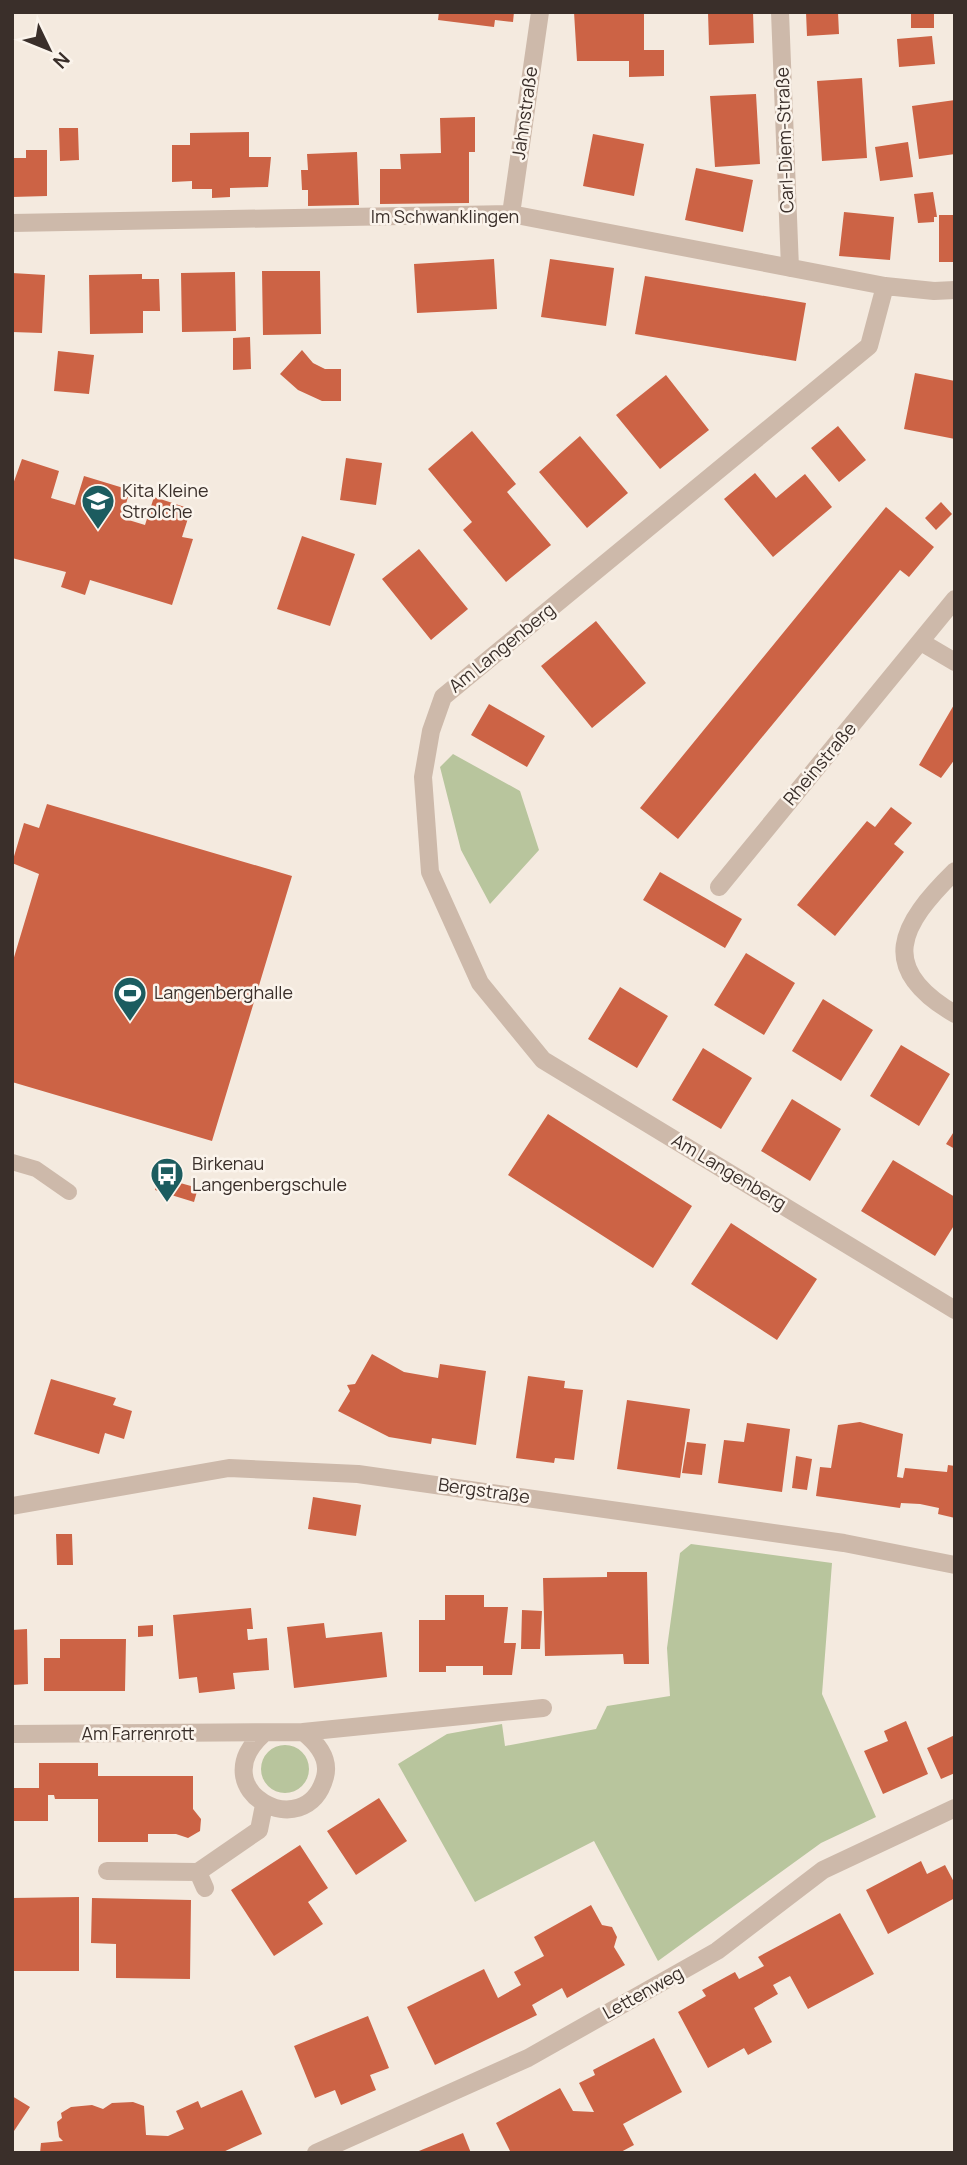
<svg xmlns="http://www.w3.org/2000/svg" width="967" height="2165" font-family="Manrope,sans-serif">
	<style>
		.green { fill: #b8c59d }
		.building { fill: #cc6345 }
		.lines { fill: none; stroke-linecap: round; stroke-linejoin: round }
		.lane { stroke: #cdb9aa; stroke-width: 16 }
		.street { stroke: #cdb9aa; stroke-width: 18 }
		.labels { text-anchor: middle; stroke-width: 5; stroke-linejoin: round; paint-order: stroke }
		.street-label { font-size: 18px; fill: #3a2f2a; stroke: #fbf4ec }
		.poi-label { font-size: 18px; fill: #3a2f2a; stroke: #fbf4ec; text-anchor: start }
	</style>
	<rect width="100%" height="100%" fill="#f4eadf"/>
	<path class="green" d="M 453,754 L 520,791 L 539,850 L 490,904 L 461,850 L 440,767 Z
		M 691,1544 L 832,1563 L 822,1694 L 876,1817 L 821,1843 L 658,1961 L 594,1841 L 475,1902 L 398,1764 L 447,1734 L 502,1724 L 505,1746 L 596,1729 L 607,1706 L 670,1696 L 667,1648 L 680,1553 Z
		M261 1769a24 24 0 1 1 48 0a24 24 0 1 1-48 0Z"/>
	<path class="building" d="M 439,12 L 514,12 L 513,22 L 495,20 L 494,27 L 438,20 Z
		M 574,12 L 644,13 L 644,50 L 664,50 L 664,76 L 629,77 L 629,61 L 577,61 Z
		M 708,12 L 753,12 L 754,43 L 709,45 Z
		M 806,12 L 838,12 L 839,34 L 807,36 Z
		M 911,12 L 934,12 L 934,28 L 911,28 Z
		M 932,36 L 935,64 L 899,67 L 897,39 Z
		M 862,78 L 867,158 L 822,161 L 817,81 Z
		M 756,94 L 760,164 L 715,167 L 710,96 Z
		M 955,100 L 955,154 L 919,159 L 912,106 Z
		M 475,117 L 475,152 L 469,152 L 469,203 L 380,204 L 380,169 L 401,169 L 400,154 L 441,153 L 440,118 Z
		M 59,128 L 78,128 L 79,160 L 60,161 Z
		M 249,132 L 249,157 L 271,157 L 268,187 L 230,188 L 230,197 L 212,198 L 212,189 L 192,189 L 192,181 L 172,182 L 172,145 L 190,145 L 190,133 Z
		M 593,134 L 644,144 L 634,196 L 583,186 Z
		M 908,142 L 913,177 L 880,181 L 875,147 Z
		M 26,150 L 47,150 L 47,196 L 12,197 L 12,158 L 26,158 Z
		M 357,152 L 359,205 L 308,206 L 308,190 L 302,190 L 301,170 L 308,170 L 307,154 Z
		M 696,168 L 753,180 L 743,232 L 685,220 Z
		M 933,192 L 937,217 L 934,217 L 934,222 L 918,223 L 914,194 Z
		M 844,212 L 894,217 L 890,260 L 839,256 Z
		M 939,215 L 955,215 L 955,262 L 939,262 Z
		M 494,259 L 497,309 L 417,313 L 414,264 Z
		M 550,259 L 614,268 L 606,326 L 541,317 Z
		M 262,271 L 320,271 L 321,334 L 263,335 Z
		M 235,272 L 236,331 L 182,332 L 181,273 Z
		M 12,273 L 45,275 L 42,333 L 12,332 Z
		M 142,274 L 142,279 L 159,279 L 160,311 L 143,311 L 143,333 L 90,334 L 89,275 Z
		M 645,276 L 806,303 L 796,361 L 635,334 Z
		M 250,337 L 251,369 L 233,370 L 233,338 Z
		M 302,350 L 313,363 L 325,369 L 341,369 L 341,401 L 322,401 L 298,390 L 280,374 Z
		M 58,351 L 94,355 L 89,394 L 54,391 Z
		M 915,373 L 955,381 L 955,439 L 904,429 Z
		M 666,375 L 709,430 L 660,469 L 616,415 Z
		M 838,426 L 866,460 L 839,482 L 811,448 Z
		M 472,431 L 516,484 L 507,492 L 551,545 L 506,582 L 463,530 L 472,522 L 428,469 Z
		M 580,436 L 628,493 L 587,528 L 539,472 Z
		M 346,458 L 382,463 L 376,505 L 340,500 Z
		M 22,459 L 59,471 L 51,498 L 75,505 L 84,476 L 130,490 L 122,518 L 145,525 L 154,497 L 191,509 L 182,537 L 193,539 L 172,605 L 90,580 L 85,595 L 61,587 L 66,572 L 12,558 L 12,487 Z
		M 755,473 L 776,498 L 805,474 L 832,507 L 773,557 L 724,499 Z
		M 941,502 L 952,514 L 936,530 L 925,518 Z
		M 886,507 L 934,547 L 909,577 L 900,570 L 678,839 L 640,808 Z
		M 302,536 L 355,554 L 330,626 L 277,609 Z
		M 419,549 L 468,609 L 431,640 L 382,579 Z
		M 596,621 L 646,683 L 592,728 L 541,666 Z
		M 955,703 L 955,759 L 941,778 L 919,765 Z
		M 489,704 L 545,736 L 527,767 L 471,735 Z
		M 47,804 L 292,876 L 212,1141 L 12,1082 L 12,964 L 39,874 L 12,863 L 24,823 L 39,828 Z
		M 891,807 L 912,823 L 894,844 L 904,852 L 835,936 L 797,905 L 867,821 L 875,827 Z
		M 660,872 L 742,919 L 725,948 L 643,900 Z
		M 746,953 L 795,983 L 764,1035 L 714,1005 Z
		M 620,987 L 668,1016 L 637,1068 L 588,1039 Z
		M 823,999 L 873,1030 L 841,1081 L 792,1051 Z
		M 901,1045 L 950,1074 L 919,1126 L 870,1096 Z
		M 703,1048 L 752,1078 L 721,1129 L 672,1100 Z
		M 792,1099 L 841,1129 L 810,1181 L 761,1151 Z
		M 548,1114 L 692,1206 L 653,1268 L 508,1175 Z
		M 955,1130 L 955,1149 L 946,1144 Z
		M 893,1160 L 955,1197 L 955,1224 L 935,1256 L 861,1211 Z
		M 159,1177 L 198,1188 L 194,1202 L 155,1190 Z
		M 731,1223 L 817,1279 L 777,1340 L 691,1284 Z
		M 372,1354 L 404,1372 L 438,1378 L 440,1364 L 486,1371 L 476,1445 L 432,1438 L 431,1444 L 389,1437 L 338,1411 L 350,1391 L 347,1385 L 355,1384 Z
		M 528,1376 L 565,1381 L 564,1388 L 583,1390 L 574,1460 L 555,1458 L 554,1463 L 516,1458 Z
		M 51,1379 L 116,1398 L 113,1405 L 132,1411 L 124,1439 L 105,1433 L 99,1454 L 34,1434 Z
		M 627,1400 L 690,1409 L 680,1478 L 617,1469 Z
		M 860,1422 L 903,1434 L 897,1477 L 903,1478 L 905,1468 L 947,1472 L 948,1465 L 955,1466 L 955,1518 L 938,1514 L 939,1508 L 920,1504 L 901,1503 L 900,1508 L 816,1496 L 820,1467 L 831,1468 L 838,1425 Z
		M 747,1423 L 790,1429 L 782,1492 L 718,1483 L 724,1440 L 744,1442 Z
		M 687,1442 L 706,1444 L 702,1475 L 682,1473 Z
		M 796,1456 L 812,1459 L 807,1490 L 792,1488 Z
		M 313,1497 L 361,1505 L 356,1536 L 308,1529 Z
		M 56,1534 L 72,1534 L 73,1565 L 57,1565 Z
		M 607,1572 L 647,1572 L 649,1664 L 624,1664 L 623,1654 L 545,1656 L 543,1578 L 607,1577 Z
		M 445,1595 L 484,1595 L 484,1607 L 508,1607 L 504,1643 L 516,1643 L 512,1675 L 483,1675 L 483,1666 L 446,1666 L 446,1672 L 419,1672 L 419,1620 L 445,1620 Z
		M 251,1608 L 253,1629 L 247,1629 L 248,1640 L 267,1638 L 269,1670 L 233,1673 L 235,1689 L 199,1693 L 197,1677 L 179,1679 L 173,1615 Z
		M 522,1610 L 542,1611 L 540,1649 L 521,1649 Z
		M 324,1623 L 326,1638 L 382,1632 L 387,1677 L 294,1688 L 287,1627 Z
		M 153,1625 L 153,1636 L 138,1637 L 138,1626 Z
		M 27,1629 L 28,1684 L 12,1685 L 12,1630 Z
		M 60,1639 L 126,1639 L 125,1691 L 44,1691 L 44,1658 L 60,1658 Z
		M 906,1721 L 928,1774 L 883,1794 L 864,1751 L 888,1741 L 884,1731 Z
		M 955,1735 L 955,1773 L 941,1779 L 927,1748 Z
		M 39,1763 L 98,1763 L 98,1776 L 193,1776 L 193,1809 L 201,1819 L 200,1831 L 188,1838 L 176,1834 L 148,1834 L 148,1842 L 98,1842 L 98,1799 L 55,1799 L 54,1795 L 48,1795 L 48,1821 L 12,1821 L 12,1788 L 39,1788 Z
		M 379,1798 L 407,1841 L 356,1875 L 327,1831 Z
		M 300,1845 L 328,1888 L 308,1902 L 323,1924 L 274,1956 L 231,1890 Z
		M 921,1861 L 927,1874 L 945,1865 L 955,1884 L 955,1898 L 888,1934 L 866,1890 Z
		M 79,1897 L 79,1971 L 12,1971 L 12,1898 Z
		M 92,1898 L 191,1900 L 190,1979 L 116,1978 L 116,1944 L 91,1943 Z
		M 591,1905 L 602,1925 L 612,1927 L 617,1937 L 614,1947 L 625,1965 L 567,1998 L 562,1988 L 532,2005 L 537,2015 L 435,2065 L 407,2007 L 484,1969 L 498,1998 L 521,1985 L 514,1972 L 544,1956 L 534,1937 Z
		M 840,1913 L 874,1974 L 808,2009 L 790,1976 L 773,1985 L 778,1994 L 754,2008 L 772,2042 L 748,2055 L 744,2048 L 708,2068 L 678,2012 L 706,1996 L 702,1990 L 735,1972 L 739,1979 L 764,1966 L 758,1957 Z
		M 368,2016 L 389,2068 L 370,2075 L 376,2090 L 341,2105 L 335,2090 L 315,2098 L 294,2046 Z
		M 654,2038 L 682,2092 L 623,2124 L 634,2145 L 619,2153 L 511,2153 L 496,2123 L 560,2088 L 573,2111 L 594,2112 L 579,2083 L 595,2075 L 593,2070 Z
		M 242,2090 L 262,2134 L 221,2153 L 40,2153 L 41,2143 L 63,2141 L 59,2137 L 57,2122 L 62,2118 L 61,2113 L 71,2107 L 92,2105 L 103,2109 L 112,2103 L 133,2102 L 144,2106 L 146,2135 L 168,2136 L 184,2129 L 176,2111 L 198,2101 L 201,2108 Z
		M 12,2096 L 30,2107 L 12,2134 Z
		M 463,2133 L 471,2153 L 414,2153 Z"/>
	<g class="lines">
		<path class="lane" d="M 12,1162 L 36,1169 L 69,1192"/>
		<path class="street" d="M 780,12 L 790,268
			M 511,214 L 540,12
			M 12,223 L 511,214 L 885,286 L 934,291 L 955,290
			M 885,286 L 869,346 L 443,697 L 431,731 L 423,777 L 430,872 L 480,983 L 543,1060 L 955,1310
			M 921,642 L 955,662
			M 955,871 C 900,925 876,968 955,1014
			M 719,887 L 955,599
			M 12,1506 L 229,1468 L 358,1474 L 844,1543 L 955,1565
			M 12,1734 L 303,1732 L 543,1708
			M 263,1734 C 201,1790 306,1847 325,1777 C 330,1758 317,1743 303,1732
			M 107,1871 L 198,1872 L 259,1830 L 264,1805
			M 198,1872 L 205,1888
			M 316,2153 L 528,2058 L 717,1951 L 823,1870 L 955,1808"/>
	</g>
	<defs>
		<symbol id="school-pin" viewBox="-11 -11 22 30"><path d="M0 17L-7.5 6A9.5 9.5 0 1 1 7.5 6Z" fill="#1c5c5f" stroke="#fbf4ec"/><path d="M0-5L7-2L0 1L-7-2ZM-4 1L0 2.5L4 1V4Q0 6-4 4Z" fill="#fff"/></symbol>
		<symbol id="stadium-pin" viewBox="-11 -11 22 30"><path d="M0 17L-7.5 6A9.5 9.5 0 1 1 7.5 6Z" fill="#1c5c5f" stroke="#fbf4ec"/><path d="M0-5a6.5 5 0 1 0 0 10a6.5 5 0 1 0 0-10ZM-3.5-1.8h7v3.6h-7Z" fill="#fff"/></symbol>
		<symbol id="bus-pin" viewBox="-11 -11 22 30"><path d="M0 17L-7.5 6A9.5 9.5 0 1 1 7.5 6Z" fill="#1c5c5f" stroke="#fbf4ec"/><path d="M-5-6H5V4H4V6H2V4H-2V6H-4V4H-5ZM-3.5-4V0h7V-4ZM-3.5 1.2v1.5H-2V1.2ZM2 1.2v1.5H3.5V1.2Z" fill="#fff"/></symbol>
	</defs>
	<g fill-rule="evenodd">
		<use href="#school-pin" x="79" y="482" width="38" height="52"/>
		<use href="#stadium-pin" x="111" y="974" width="38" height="52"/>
		<use href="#bus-pin" x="148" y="1155" width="38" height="52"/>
	</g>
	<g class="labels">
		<g class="street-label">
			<text transform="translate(525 113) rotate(-82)" y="6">Jahnstraße</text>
			<text transform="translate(785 140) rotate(-92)" y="6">Carl-Diem-Straße</text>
			<text x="445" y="223">Im Schwanklingen</text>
			<text transform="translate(502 648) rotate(-39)" y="6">Am Langenberg</text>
			<text transform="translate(820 764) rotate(-50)" y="6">Rheinstraße</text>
			<text transform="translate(729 1172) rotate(31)" y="6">Am Langenberg</text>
			<text transform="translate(484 1491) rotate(8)" y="6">Bergstraße</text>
			<text x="138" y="1740">Am Farrenrott</text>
			<text transform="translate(643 1993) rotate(-29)" y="6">Lettenweg</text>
		</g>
		<g class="poi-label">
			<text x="122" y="497">Kita Kleine<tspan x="122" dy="21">Strolche</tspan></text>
			<text x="154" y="999">Langenberghalle</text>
			<text x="192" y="1170">Birkenau<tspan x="192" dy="21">Langenbergschule</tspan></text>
		</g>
	</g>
	<rect width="967" height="2165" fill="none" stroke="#3a2f2a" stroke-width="28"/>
	<g transform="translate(49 49) rotate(133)" stroke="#fbf4ec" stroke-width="5" paint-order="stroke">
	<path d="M0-5L12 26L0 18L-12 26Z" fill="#3a2f2a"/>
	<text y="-10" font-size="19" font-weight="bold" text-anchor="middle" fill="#3a2f2a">N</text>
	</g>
</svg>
